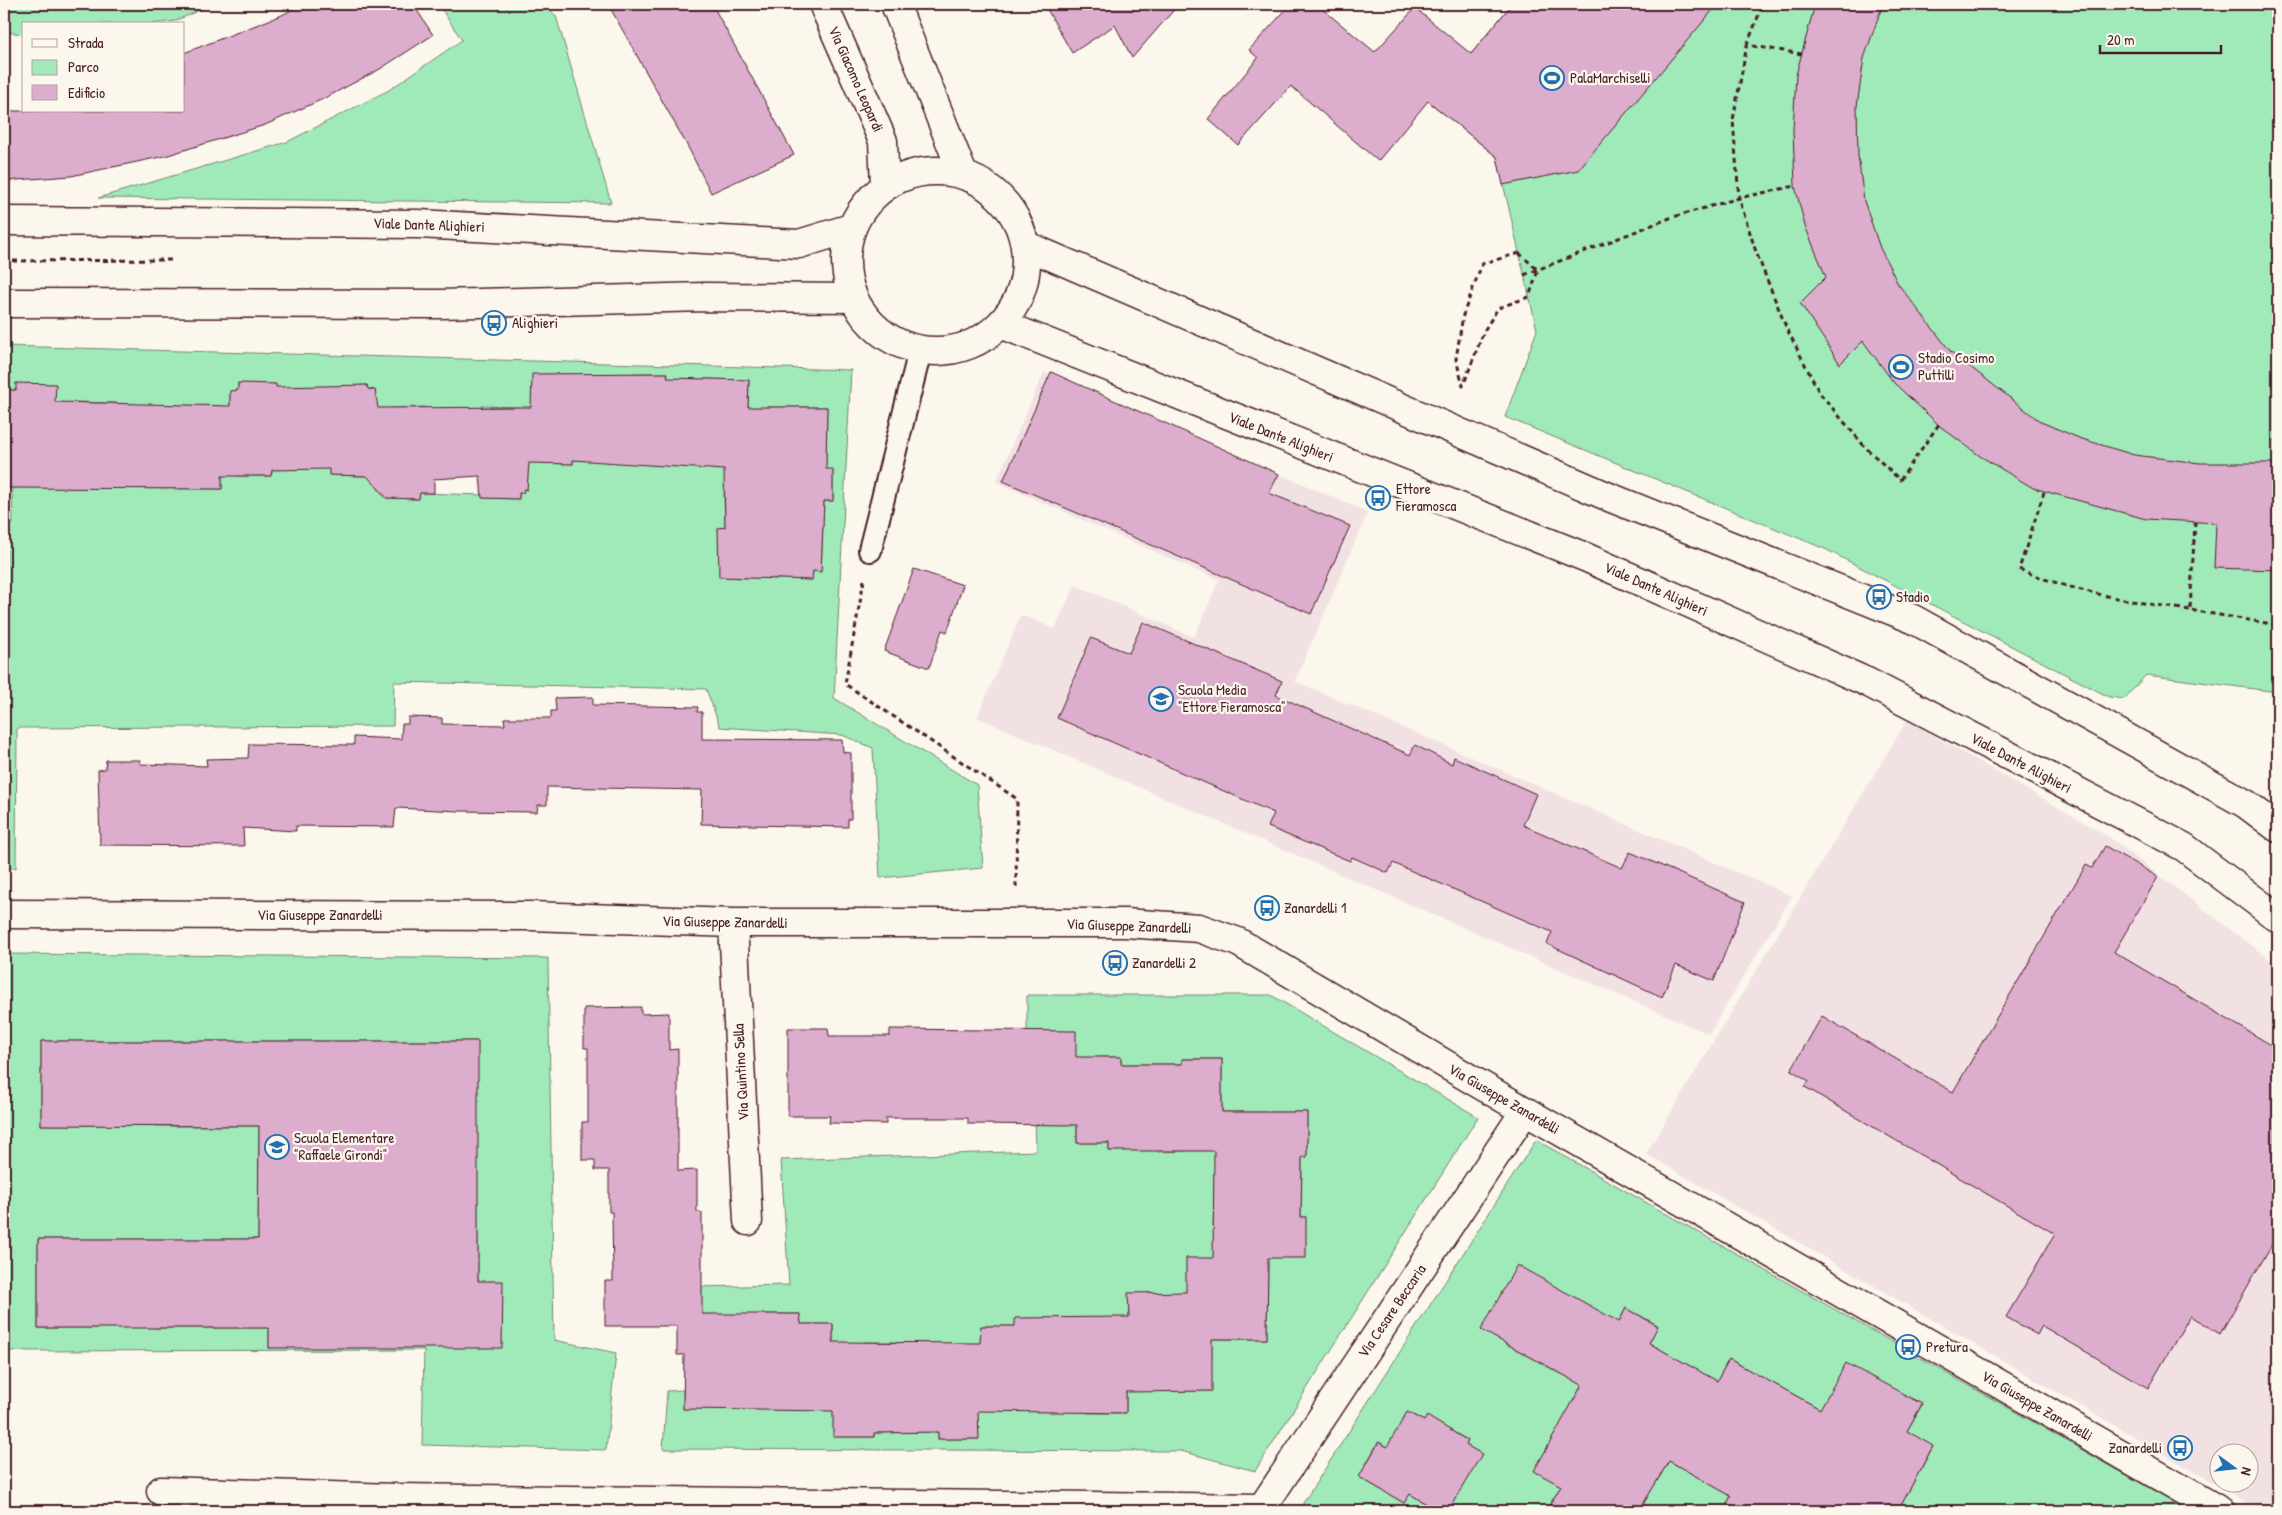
<svg xmlns="http://www.w3.org/2000/svg" width="2282" height="1515" font-family="'Patrick Hand',sans-serif">
	<style>
		.built { fill: #f2e1e3; fill-rule: evenodd }
		.green { fill: #a0eab9; stroke: #758472; fill-rule: evenodd }
		.building { fill: #dcadcd; stroke: #4a1f2b }
		.lines { fill: none; stroke-linecap: round; stroke-linejoin: round }
		.service-casing { stroke: #4a1f2b; stroke-width: 26 }
		.minor-casing { stroke: #4a1f2b; stroke-width: 31 }
		.tertiary-casing { stroke: #4a1f2b; stroke-width: 31 }
		.path { stroke: #4a1f2b; stroke-width: 3; stroke-dasharray: 5 4; stroke-linecap: butt }
		.service { stroke: #fbf7ec; stroke-width: 22 }
		.minor { stroke: #fbf7ec; stroke-width: 28 }
		.tertiary { stroke: #fbf7ec; stroke-width: 28 }
		.labels { text-anchor: middle; stroke-width: 4.5; stroke-linejoin: round; paint-order: stroke }
		.poi-label { font-size: 15px; fill: #4a1f2b; stroke: #fbf7ec; text-anchor: start }
		.street-label { font-size: 15px; fill: #4a1f2b; stroke: #fbf7ec }
	</style>
	<rect width="100%" height="100%" fill="#fbf7ec"/>
	<filter id="ink" filterUnits="userSpaceOnUse"><feTurbulence type="fractalNoise" baseFrequency=".02" numOctaves="2"/><feDisplacementMap in="SourceGraphic" scale="10" xChannelSelector="R" yChannelSelector="G"/><feConvolveMatrix kernelMatrix="1 2 1 2 8 2 1 2 1" color-interpolation-filters="sRGB"/></filter>
	<g filter="url(#ink)">
		<path class="built" d="M 1044,372 L 1368,512 L 1295,681 L 1792,896 L 1709,1034 L 977,717 L 1021,615 L 1055,629 L 1075,585 L 1194,637 L 1219,580 L 996,482 Z
			M 1907,720 L 2109,837 L 2278,966 L 2278,1511 L 2262,1511 L 1646,1154 ZM 2220,1452 L 2250,1452 L 2250,1482 L 2220,1482 Z"/>
		<path class="green" d="M 4,4 L 213,4 L 175,21 L 151,24 L 24,24 L 24,34 L 4,32 Z
			M 438,4 L 545,4 L 556,16 L 611,203 L 98,198 L 287,142 L 389,90 L 462,40 Z
			M 1512,4 L 2278,4 L 2278,692 L 2146,675 L 2124,699 L 2109,697 L 1825,549 L 1505,417 L 1537,330 L 1497,157 L 1428,101 L 1471,54 Z
			M 4,346 L 851,370 L 834,698 L 977,785 L 983,868 L 880,878 L 873,748 L 842,735 L 720,727 L 706,689 L 394,682 L 393,726 L 17,728 L 16,868 L 4,868 L 4,678 L 7,546 L 4,547 L 4,524 L 13,524 L 12,489 L 4,488 L 4,472 L 34,472 L 62,488 L 222,489 L 222,463 L 238,476 L 271,476 L 272,470 L 328,461 L 330,475 L 365,476 L 378,465 L 377,487 L 385,498 L 418,499 L 420,493 L 482,495 L 483,498 L 519,499 L 519,493 L 523,493 L 524,489 L 526,489 L 529,452 L 538,463 L 573,464 L 573,458 L 727,465 L 724,496 L 725,527 L 718,528 L 724,577 L 812,580 L 813,571 L 821,571 L 824,501 L 833,501 L 833,470 L 826,469 L 827,407 L 766,407 L 748,413 L 749,380 L 704,379 L 668,383 L 667,373 L 634,373 L 634,377 L 531,418 L 518,418 L 518,407 L 482,406 L 482,412 L 425,412 L 425,407 L 391,408 L 378,418 L 375,390 L 368,389 L 367,385 L 276,390 L 238,383 L 238,390 L 230,391 L 230,416 L 218,406 L 173,405 L 118,410 L 118,403 L 75,402 L 74,414 L 16,390 L 4,390 Z
			M 4,954 L 548,958 L 554,1340 L 616,1353 L 606,1450 L 422,1445 L 424,1350 L 4,1351 ZM 41,1041 L 477,1041 L 478,1281 L 269,1348 L 269,1328 L 154,1328 L 97,1299 L 98,1328 L 38,1328 L 38,1239 L 258,1239 L 259,1126 L 155,1126 L 154,1097 L 99,1125 L 41,1125 Z
			M 1027,995 L 1271,995 L 1478,1117 L 1255,1471 L 1181,1451 L 663,1449 L 667,1391 L 683,1390 L 683,1409 L 833,1403 L 834,1437 L 874,1437 L 874,1433 L 938,1432 L 938,1439 L 978,1439 L 978,1405 L 1086,1406 L 1087,1413 L 1126,1413 L 1126,1379 L 1178,1391 L 1211,1391 L 1212,1339 L 1267,1339 L 1268,1258 L 1306,1217 L 1301,1217 L 1302,1157 L 1307,1156 L 1307,1112 L 1222,1112 L 1222,1059 L 1182,1059 L 1182,1064 L 1121,1064 L 1121,1057 L 1098,1057 L 1097,1066 L 1027,1037 Z
			M 1077,1115 L 1077,1143 L 1109,1143 L 1109,1151 L 1158,1142 L 1158,1152 L 1186,1151 L 1187,1146 L 1216,1146 L 1213,1226 L 1222,1258 L 1186,1304 L 1129,1293 L 1129,1327 L 981,1326 L 980,1353 L 897,1355 L 897,1342 L 865,1342 L 833,1350 L 833,1324 L 801,1324 L 800,1314 L 763,1314 L 694,1328 L 694,1287 L 789,1285 L 781,1160 L 1036,1151 L 1035,1116 Z
			M 1536,1140 L 2190,1511 L 1898,1511 L 1933,1447 L 1907,1431 L 1922,1405 L 1820,1409 L 1729,1359 L 1717,1381 L 1649,1343 L 1658,1325 L 1626,1308 L 1616,1326 L 1482,1330 L 1557,1372 L 1583,1383 L 1535,1471 L 1561,1486 L 1547,1509 L 1551,1511 L 1448,1511 L 1481,1454 L 1466,1445 L 1468,1440 L 1427,1417 L 1424,1421 L 1408,1412 L 1387,1447 L 1378,1442 L 1359,1477 L 1404,1503 L 1410,1494 L 1438,1511 L 1298,1511 Z
			M 1669,1461 L 1731,1496 L 1723,1511 L 1639,1511 Z"/>
		<path class="building" d="M 303,4 L 413,4 L 433,35 L 380,69 L 323,99 L 265,125 L 165,156 L 71,176 L 4,181 L 4,111 L 184,111 L 184,53 L 282,15 Z
			M 608,4 L 712,4 L 794,155 L 711,193 L 688,147 Z
			M 1044,4 L 1179,4 L 1132,58 L 1115,25 L 1072,53 Z
			M 1291,4 L 1316,4 L 1375,52 L 1415,8 L 1471,54 L 1512,4 L 1718,4 L 1578,170 L 1503,185 L 1497,157 L 1428,101 L 1378,161 L 1291,86 L 1238,145 L 1208,119 L 1258,58 L 1249,50 Z
			M 1815,4 L 1883,4 L 1864,58 L 1857,106 L 1858,155 L 1864,201 L 1880,248 L 1898,284 L 1951,352 L 2041,422 L 2079,438 L 2134,455 L 2200,463 L 2278,463 L 2278,570 L 2214,568 L 2216,523 L 2146,519 L 2033,488 L 1980,456 L 1941,427 L 1894,383 L 1863,341 L 1840,364 L 1800,303 L 1826,277 L 1805,226 L 1795,186 L 1793,130 L 1796,75 Z
			M 1051,372 L 1279,474 L 1269,493 L 1350,526 L 1311,614 L 1003,481 Z
			M 667,373 L 668,378 L 749,380 L 748,407 L 827,407 L 826,469 L 833,469 L 833,501 L 824,501 L 821,572 L 813,571 L 812,580 L 719,577 L 718,528 L 725,527 L 724,470 L 573,460 L 573,464 L 529,463 L 527,490 L 524,489 L 523,493 L 519,493 L 519,499 L 482,498 L 480,476 L 434,479 L 434,493 L 420,493 L 419,499 L 387,498 L 367,476 L 329,475 L 329,469 L 272,470 L 271,476 L 222,476 L 222,489 L 4,488 L 4,390 L 16,390 L 16,383 L 56,384 L 55,402 L 230,406 L 230,391 L 238,390 L 238,383 L 276,384 L 276,387 L 367,385 L 368,389 L 375,390 L 378,408 L 531,407 L 532,374 Z
			M 914,569 L 963,585 L 947,632 L 942,630 L 929,668 L 884,651 Z
			M 1143,622 L 1282,681 L 1276,695 L 1410,755 L 1415,745 L 1452,764 L 1454,757 L 1536,794 L 1523,825 L 1622,868 L 1630,852 L 1745,902 L 1714,981 L 1676,965 L 1662,997 L 1547,944 L 1552,932 L 1393,863 L 1388,873 L 1352,857 L 1350,861 L 1268,827 L 1274,813 L 1057,718 L 1091,638 L 1129,653 Z
			M 593,697 L 593,705 L 698,707 L 697,712 L 702,712 L 702,739 L 842,740 L 843,752 L 851,753 L 851,819 L 848,819 L 848,827 L 701,824 L 702,790 L 547,787 L 547,805 L 538,805 L 537,812 L 459,811 L 396,808 L 394,827 L 296,826 L 296,831 L 243,828 L 244,846 L 100,845 L 98,770 L 105,769 L 106,760 L 140,760 L 140,764 L 207,766 L 206,759 L 248,758 L 249,744 L 354,745 L 354,737 L 401,739 L 402,724 L 408,724 L 408,717 L 442,718 L 442,724 L 505,725 L 504,718 L 551,718 L 551,711 L 556,711 L 555,698 Z
			M 2105,846 L 2158,877 L 2114,952 L 2278,1049 L 2278,1234 L 2220,1334 L 2190,1316 L 2148,1388 L 2042,1326 L 2037,1335 L 2006,1317 L 2055,1234 L 1805,1087 L 1809,1081 L 1791,1070 L 1822,1016 L 1953,1092 L 2086,865 L 2092,868 Z
			M 641,1007 L 641,1014 L 669,1013 L 669,1050 L 678,1049 L 678,1171 L 697,1170 L 697,1212 L 702,1213 L 702,1314 L 800,1314 L 801,1324 L 833,1324 L 833,1342 L 980,1343 L 981,1326 L 1015,1326 L 1015,1318 L 1129,1317 L 1128,1293 L 1186,1292 L 1186,1258 L 1213,1258 L 1214,1151 L 1109,1151 L 1109,1143 L 1077,1143 L 1077,1125 L 968,1124 L 968,1118 L 886,1118 L 886,1124 L 829,1123 L 830,1116 L 788,1116 L 788,1028 L 828,1028 L 829,1036 L 890,1036 L 890,1029 L 1076,1031 L 1076,1057 L 1121,1057 L 1121,1064 L 1182,1064 L 1182,1059 L 1222,1059 L 1222,1112 L 1307,1112 L 1307,1157 L 1302,1157 L 1301,1217 L 1306,1217 L 1306,1258 L 1268,1258 L 1267,1339 L 1212,1339 L 1212,1391 L 1126,1392 L 1126,1413 L 978,1411 L 979,1439 L 938,1439 L 938,1432 L 874,1433 L 874,1437 L 833,1437 L 833,1411 L 683,1409 L 684,1355 L 677,1355 L 677,1326 L 605,1326 L 605,1281 L 613,1281 L 612,1212 L 609,1212 L 609,1170 L 595,1170 L 595,1160 L 582,1160 L 582,1122 L 588,1122 L 588,1048 L 584,1048 L 584,1008 Z
			M 41,1041 L 478,1041 L 478,1281 L 503,1281 L 502,1348 L 269,1348 L 269,1328 L 38,1328 L 38,1239 L 258,1239 L 259,1126 L 41,1125 Z
			M 1517,1265 L 1619,1322 L 1626,1308 L 1658,1326 L 1649,1343 L 1717,1381 L 1729,1359 L 1820,1409 L 1846,1363 L 1922,1404 L 1907,1431 L 1933,1446 L 1898,1511 L 1723,1511 L 1731,1496 L 1669,1461 L 1639,1511 L 1546,1511 L 1561,1486 L 1534,1471 L 1582,1385 L 1481,1330 Z
			M 1407,1412 L 1424,1421 L 1427,1416 L 1468,1441 L 1466,1445 L 1482,1454 L 1448,1511 L 1438,1511 L 1410,1494 L 1404,1503 L 1359,1477 L 1379,1442 L 1387,1447 Z"/>
		<g class="lines">
			<defs>
				<path id="service" d="M 870,550 L 920,351"/>
				<path id="minor" d="M 4,914 L 530,916 L 733,923 L 1125,923 L 1199,928 L 1238,942 L 1525,1111 L 2220,1511
					M 733,923 L 748,1221
					M 161,1491 L 395,1498 L 1262,1508
					M 1260,1511 L 1525,1111"/>
				<path id="tertiary" d="M 823,4 L 883,141 L 885,186
					M 895,4 L 963,174
					M846 261a90 90 0 1 1 180 0a90 90 0 1 1-180 0Z
					M 4,221 L 418,224 L 799,244 L 851,228
					M 1025,245 L 1609,497 L 1913,619 L 2246,804 L 2278,828
					M 4,303 L 441,304 L 705,297 L 853,298
					M 1001,324 L 1585,557 L 1867,682 L 2184,847 L 2278,918"/>
			</defs>
			<use href="#service" class="service-casing"/>
			<use href="#minor" class="minor-casing"/>
			<use href="#tertiary" class="tertiary-casing"/>
			<path class="path" d="M 1747,45 L 1763,4
				M 1802,54 L 1747,45 L 1733,120 L 1739,198 L 1756,252 L 1786,327 L 1819,392 L 1865,447 L 1900,480 L 1939,424
				M 1519,253 L 1538,270 L 1529,297 L 1498,308 L 1484,331 L 1463,386 L 1456,359 L 1463,315 L 1482,264 Z
				M 4,261 L 171,260
				M 1524,275 L 1670,218 L 1739,198 L 1795,186
				M 2044,492 L 2019,569 C 2072,592 2133,602 2190,610
				M 2195,522 L 2190,610 L 2278,625
				M 864,580 L 845,684 L 1017,799 L 1016,887"/>
			<use href="#service" class="service"/>
			<use href="#minor" class="minor"/>
			<use href="#tertiary" class="tertiary"/>
		</g>
	</g>
	<defs>
		<symbol id="stadium-ring" viewBox="-11 -11 22 22"><circle r="9.5" fill="#fbf7ec" stroke="#1f6fb2" stroke-width="1.5"/><path d="M0-5a6.5 5 0 1 0 0 10a6.5 5 0 1 0 0-10ZM-3.5-1.8h7v3.6h-7Z" fill="#1f6fb2"/></symbol>
		<symbol id="bus-ring" viewBox="-11 -11 22 22"><circle r="9.5" fill="#fbf7ec" stroke="#1f6fb2" stroke-width="1.5"/><path d="M-5-6H5V4H4V6H2V4H-2V6H-4V4H-5ZM-3.5-4V0h7V-4ZM-3.5 1.2v1.5H-2V1.2ZM2 1.2v1.5H3.5V1.2Z" fill="#1f6fb2"/></symbol>
		<symbol id="school-ring" viewBox="-11 -11 22 22"><circle r="9.5" fill="#fbf7ec" stroke="#1f6fb2" stroke-width="1.5"/><path d="M0-5L7-2L0 1L-7-2ZM-4 1L0 2.5L4 1V4Q0 6-4 4Z" fill="#1f6fb2"/></symbol>
	</defs>
	<g fill-rule="evenodd">
		<use href="#stadium-ring" x="1538" y="64" width="28" height="28"/>
		<use href="#bus-ring" x="480" y="309" width="28" height="28"/>
		<use href="#stadium-ring" x="1887" y="353" width="28" height="28"/>
		<use href="#bus-ring" x="1364" y="484" width="28" height="28"/>
		<use href="#bus-ring" x="1865" y="583" width="28" height="28"/>
		<use href="#school-ring" x="1147" y="685" width="28" height="28"/>
		<use href="#bus-ring" x="1253" y="894" width="28" height="28"/>
		<use href="#bus-ring" x="1101" y="949" width="28" height="28"/>
		<use href="#school-ring" x="263" y="1133" width="28" height="28"/>
		<use href="#bus-ring" x="1894" y="1333" width="28" height="28"/>
		<use href="#bus-ring" x="2166" y="1434" width="28" height="28"/>
	</g>
	<g class="labels">
		<g class="poi-label">
			<text x="1570" y="83">PalaMarchiselli</text>
			<text x="512" y="328">Alighieri</text>
			<text x="1918" y="363">Stadio Cosimo<tspan x="1918" dy="17">Puttilli</tspan></text>
			<text x="1396" y="494">Ettore<tspan x="1396" dy="17">Fieramosca</tspan></text>
			<text x="1896" y="602">Stadio</text>
			<text x="1178" y="695">Scuola Media<tspan x="1178" dy="17">"Ettore Fieramosca"</tspan></text>
			<text x="1284" y="913">Zanardelli 1</text>
			<text x="1132" y="968">Zanardelli 2</text>
			<text x="294" y="1143">Scuola Elementare<tspan x="294" dy="17">"Raffaele Girondi"</tspan></text>
			<text x="1926" y="1352">Pretura</text>
			<text x="2162" y="1453" text-anchor="end">Zanardelli</text>
		</g>
		<g class="street-label">
			<text transform="translate(856 79) rotate(66)" y="5">Via Giacomo Leopardi</text>
			<text transform="translate(429 225) rotate(2)" y="5">Viale Dante Alighieri</text>
			<text transform="translate(1281 437) rotate(22)" y="5">Viale Dante Alighieri</text>
			<text transform="translate(1656 589) rotate(24)" y="5">Viale Dante Alighieri</text>
			<text transform="translate(2021 763) rotate(28)" y="5">Viale Dante Alighieri</text>
			<text x="320" y="920">Via Giuseppe Zanardelli</text>
			<text transform="translate(725 922) rotate(1)" y="5">Via Giuseppe Zanardelli</text>
			<text transform="translate(1129 926) rotate(2)" y="5">Via Giuseppe Zanardelli</text>
			<text transform="translate(741 1072) rotate(-93)" y="5">Via Quintino Sella</text>
			<text transform="translate(1504 1099) rotate(30)" y="5">Via Giuseppe Zanardelli</text>
			<text transform="translate(1392 1311) rotate(-56)" y="5">Via Cesare Beccaria</text>
			<text transform="translate(2037 1406) rotate(30)" y="5">Via Giuseppe Zanardelli</text>
		</g>
	</g>
	<rect width="2282" height="1515" fill="none" stroke="#fbf7ec" stroke-width="20"/>
	<rect x="10" y="10" width="2262" height="1495" fill="none" stroke="#4a1f2b" stroke-width="2" filter="url(#ink)"/>
	<rect x="22" y="22" width="162" height="90" fill="#fbf7ec" stroke="#b4a19f"/>
	<rect x="32" y="39" width="25" height="8" fill="#fbf7ec" stroke="#b4a19f"/>
	<text x="68" y="48" font-size="15" fill="#4a1f2b">Strada</text>
	<rect x="32" y="60" width="25" height="15" fill="#a0eab9" stroke="#b4a19f"/>
	<text x="68" y="72" font-size="15" fill="#4a1f2b">Parco</text>
	<rect x="32" y="85" width="25" height="15" fill="#dcadcd" stroke="#b4a19f"/>
	<text x="68" y="98" font-size="15" fill="#4a1f2b">Edificio</text>
	<g transform="translate(2234 1468) rotate(105)"><circle r="24" fill="#fbf7ec" stroke="#b4a19f"/>
	<path d="M0-4L9 19L0 12L-9 19Z" fill="#1f6fb2"/>
	<text y="-8" font-size="14" font-weight="bold" text-anchor="middle" fill="#4a1f2b">N</text>
	</g>
	<path d="M2100 45v8h121v-8" fill="none" stroke="#4a1f2b" stroke-width="2.5"/>
	<text x="2107" y="45" font-size="15" fill="#4a1f2b" stroke="#fbf7ec" stroke-width="4" paint-order="stroke">20 m</text>
</svg>
